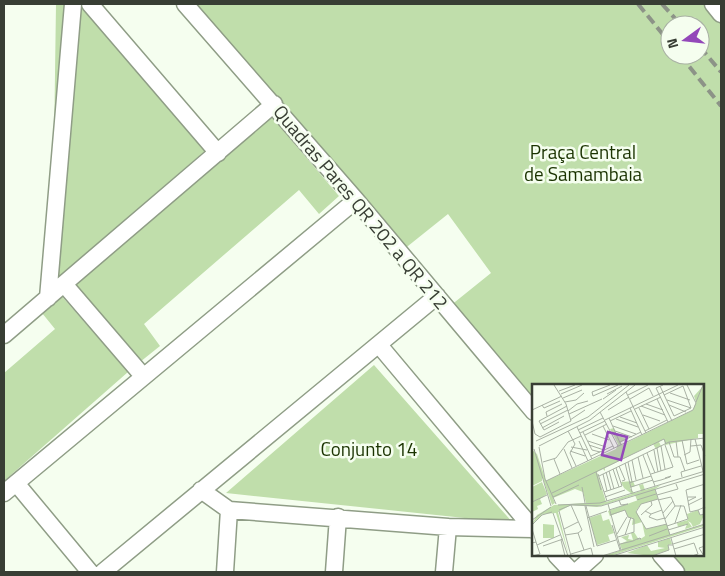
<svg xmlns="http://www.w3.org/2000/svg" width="725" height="576" font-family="'Titillium Web',sans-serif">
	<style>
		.green { fill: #c0deab; fill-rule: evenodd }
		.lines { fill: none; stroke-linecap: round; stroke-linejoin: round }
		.minor-casing { stroke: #8f9d86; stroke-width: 19 }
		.minor { stroke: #fff; stroke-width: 16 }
		.rail { stroke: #8c9387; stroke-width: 4; stroke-dasharray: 10 5; stroke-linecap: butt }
		.labels { text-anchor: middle; stroke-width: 5; stroke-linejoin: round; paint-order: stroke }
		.park-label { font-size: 19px; fill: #1a3300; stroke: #f5feef }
		.street-label { font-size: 19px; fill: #383e34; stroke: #f5feef }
		.inset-road { fill: none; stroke: #a9b1a4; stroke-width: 1 }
		.view { fill: #9348b9; fill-opacity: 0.15; stroke: #9348b9; stroke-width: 2.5 }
		.inset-edge { fill: none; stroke: #383e34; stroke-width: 2.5 }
	</style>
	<rect width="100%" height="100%" fill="#f5feef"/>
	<path class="green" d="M 56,4 L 79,4 L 205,151 L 52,283 Z
		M 194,4 L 718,4 L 721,7 L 721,572 L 686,572 L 670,555 L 704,555 L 704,385 L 534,385 L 534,401 L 450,306 L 491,273 L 448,214 L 403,250 ZM 670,25 L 700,25 L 700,55 L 670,55 Z
		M 264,108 L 339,196 L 319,214 L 299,190 L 144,324 L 160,346 L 130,370 L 54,283 Z
		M 52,285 L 128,372 L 4,481 L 4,373 L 55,329 L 33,302 Z
		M 374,365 L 513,523 L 226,493 Z"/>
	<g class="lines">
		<defs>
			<path id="minor" d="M 90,4 L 218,153
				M 185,4 L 356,200 L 534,412
				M 713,4 L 721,14
				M 64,284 L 143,376
				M 48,298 L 73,4
				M 4,335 L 274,104
				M 379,345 L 534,530
				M 16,483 L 90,572
				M 201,490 L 229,510 L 448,527 L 533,529
				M 4,493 L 356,200
				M 556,555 L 572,572
				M 661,555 L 676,572
				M 103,572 L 437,296
				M 225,572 L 229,510
				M 334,572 L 338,517
				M 444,572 L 448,527
				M 576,572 L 595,555"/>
		</defs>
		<use href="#minor" class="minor-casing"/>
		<use href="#minor" class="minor"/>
		<path class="rail" d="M 638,4 L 670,43
			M 662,4 L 681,25
			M 700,47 L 721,72
			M 680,55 L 721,106"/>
	</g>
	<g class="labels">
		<g class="park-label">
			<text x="583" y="159">Praça Central<tspan x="583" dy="22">de Samambaia</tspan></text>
			<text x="369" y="456">Conjunto 14</text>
		</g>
		<g class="street-label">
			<text transform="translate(361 207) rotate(50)" y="7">Quadras Pares QR 202 a QR 212</text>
		</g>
	</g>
	<g transform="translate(532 384)">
		<rect width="172" height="172" fill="#f5feef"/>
		<path d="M 172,1 L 172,53 L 172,50 L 166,50 L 166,54 L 133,61 L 132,55 L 127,58 L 129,62 L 124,65 L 121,60 L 73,84 L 73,87 L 71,85 L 65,88 L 74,118 L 100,110 L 92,104 L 89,98 L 101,97 L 103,102 L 98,104 L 102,109 L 109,107 L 107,101 L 111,100 L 113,106 L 129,101 L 123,105 L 126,115 L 109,120 L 104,127 L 114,145 L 135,140 L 138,151 L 172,140 L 172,142 L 78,172 L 71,172 L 90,166 L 76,127 L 109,115 L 105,116 L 103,111 L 65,123 L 39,121 L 26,128 L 37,172 L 24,129 L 11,130 L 0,140 L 5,131 L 22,121 L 54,119 L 51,108 L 43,105 L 21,114 L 23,119 L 20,121 L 10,92 L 10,97 L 0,102 L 0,66 L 5,70 L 14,97 L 84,65 L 86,60 L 78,45 L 82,44 L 84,51 L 95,55 L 89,58 L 90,61 L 161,26 L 164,18 L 162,12 ZM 93,126 L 96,133 L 101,134 L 100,141 L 110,138 L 113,152 L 107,156 L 102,148 L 99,149 L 101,156 L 96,155 L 97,151 L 89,153 L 95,157 L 88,160 L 78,132 ZM 10,98 L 15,110 L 8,115 L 10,120 L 5,122 L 6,125 L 0,128 L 0,103 ZM 166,126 L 168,131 L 172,131 L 168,140 L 161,143 L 159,139 L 156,137 L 160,143 L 153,145 L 155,140 L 146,143 L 145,139 L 156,136 L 155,130 ZM 69,130 L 71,137 L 77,135 L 82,149 L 76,151 L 78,157 L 65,161 L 57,134 ZM 11,140 L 22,141 L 22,154 L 11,154 ZM 138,154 L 140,160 L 136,161 L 137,166 L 119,172 L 95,169 L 115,161 L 119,167 L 133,164 L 126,163 L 126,158 Z" fill="#c0deab" fill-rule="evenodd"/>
		<path class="inset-road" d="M 22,1 L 34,20 L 39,37M 78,1 L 60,8 L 61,12 L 86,1M 131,1 L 124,4 L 140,37M 128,2 L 142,32M 27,7 L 43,1M 94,8 L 114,49M 138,9 L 158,16M 29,10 L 50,1M 75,10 L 90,2M 96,11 L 116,1M 132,11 L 151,2M 31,14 L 50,6M 71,15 L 84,6M 98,15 L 117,4 L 121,12M 125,15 L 136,38M 135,16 L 159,24M 33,18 L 44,16 L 52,9M 164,18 L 171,1M 114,20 L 131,26M 10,21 L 12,24 L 28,17M 137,21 L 154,28M 109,22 L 133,31M 98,24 L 110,51M 107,24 L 117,45M 103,25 L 129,13M 0,26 L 30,12M 76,26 L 97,13M 36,27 L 45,20 L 56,17M 68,28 L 86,62M 37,30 L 70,15M 111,31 L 128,37M 15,32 L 14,28 L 30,20M 142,32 L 159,24 L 151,2M 88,33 L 105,39M 77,34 L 89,61M 84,35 L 106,43M 38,36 L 53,26M 73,36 L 146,1M 0,37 L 3,50 L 8,53 L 39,37M 78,37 L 99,27M 27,38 L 12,46 L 7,37 L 35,22M 8,40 L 36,26M 71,42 L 82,64M 81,42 L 104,50M 45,43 L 60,75M 10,44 L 32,32M 46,46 L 71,34M 36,47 L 43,60 L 38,69 L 44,82M 83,47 L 100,53M 113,47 L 135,36M 51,48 L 60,66 L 68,68M 48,49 L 73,37M 60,50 L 77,56M 53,51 L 75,40M 163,55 L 171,87M 150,56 L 155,80 L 167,76M 4,57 L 56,33 L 97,1M 47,57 L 56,77M 56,57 L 74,63M 144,57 L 146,73M 88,58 L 109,48M 137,58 L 142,73 L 148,73 L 153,87M 57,61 L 72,66M 7,62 L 58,36 L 103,1M 129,62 L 133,85M 159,62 L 169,61 L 173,72M 7,63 L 13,95 L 24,120M 39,63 L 55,66M 125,64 L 129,87M 2,65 L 19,122M 32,65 L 40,84M 122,66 L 126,88M 38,67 L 53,72M 115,69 L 123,89M 111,71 L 123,102M 152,71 L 158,68 L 159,55M 59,72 L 81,62M 106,73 L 111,94M 22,75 L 28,90M 100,76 L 104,96M 11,78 L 24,74 L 36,58 L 49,52M 96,78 L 100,98M 93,79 L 100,108M 87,82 L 93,96 L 90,97M 81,85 L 87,103M 77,87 L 82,105M 64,88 L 69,106M 74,88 L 79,106M 66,90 L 75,117M 71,90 L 75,107M 119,90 L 141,83 L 133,61M 67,92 L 137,58 L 173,54M 150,93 L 149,88 L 169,82M 14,97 L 161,26 L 164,19 L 155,1M 121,98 L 129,96 L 138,93 L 139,92 L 133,94M 97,99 L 119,92M 173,100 L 154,106 L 158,128 L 166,126 L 168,131 L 173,130M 50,103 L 53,119M 99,103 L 121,96M 123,105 L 138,151M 72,108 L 90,102 L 84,84M 20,109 L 132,55 L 134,60M 125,111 L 146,105 L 144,100M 21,113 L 47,101M 73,113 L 93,106M 126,115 L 109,120 L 104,128 L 114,145 L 135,140M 105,116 L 124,110M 126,116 L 139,113 L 143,122 L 152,122 L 156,135 L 135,142M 156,117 L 164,113 L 156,113M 0,118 L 15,111M 76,120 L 89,166M 26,121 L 68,119 L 173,87M 39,121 L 50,146 L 46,149M 156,121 L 170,114M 53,122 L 62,163M 54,122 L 65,162M 27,126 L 39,121 L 69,122 L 173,90M 77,126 L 96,120 L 89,121 L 87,116M 166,126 L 173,123 L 171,131M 27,127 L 39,172M 113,127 L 119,130 L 130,126M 21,129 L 36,172M 131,129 L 141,117M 119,130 L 117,133 L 125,136 L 133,134M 78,131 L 93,126 L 96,133 L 102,135 L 102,148 L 86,153M 109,131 L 120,121 L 119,117M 55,134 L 75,127M 133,135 L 143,122M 0,136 L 19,123M 143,139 L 149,121M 0,141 L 10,131 L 20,128M 80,141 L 88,166M 0,145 L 4,158 L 0,159M 32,145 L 46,138M 136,146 L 156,140M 85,150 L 95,133M 33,151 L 46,149 L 52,166M 93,151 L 99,133M 117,152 L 135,145M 139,154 L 144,172M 29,156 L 33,172M 88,160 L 101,157 L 105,155 L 108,154 L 109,155 L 105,155M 141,160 L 173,150M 5,161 L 28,151M 11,162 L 31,155M 65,162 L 84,156M 142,165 L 162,159 L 166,170 L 160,172M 39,170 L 59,164 L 61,172M 1,172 L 8,170 L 4,158M 70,172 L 173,140M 80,172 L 173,143M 120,172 L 137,166 L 136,161 L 141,161M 172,172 L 167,164 L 173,162"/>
		<path class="view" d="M 76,48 L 95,53 L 89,76 L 70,71 Z"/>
		<rect width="172" height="172" class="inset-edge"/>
	</g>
	<rect width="725" height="576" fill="none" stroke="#383e34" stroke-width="10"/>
	<g transform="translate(685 40) rotate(255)"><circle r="24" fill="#f5feef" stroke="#a9b1a4"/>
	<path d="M0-4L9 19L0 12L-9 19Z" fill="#9348b9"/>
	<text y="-8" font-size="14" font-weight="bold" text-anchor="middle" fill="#383e34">N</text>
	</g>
</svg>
